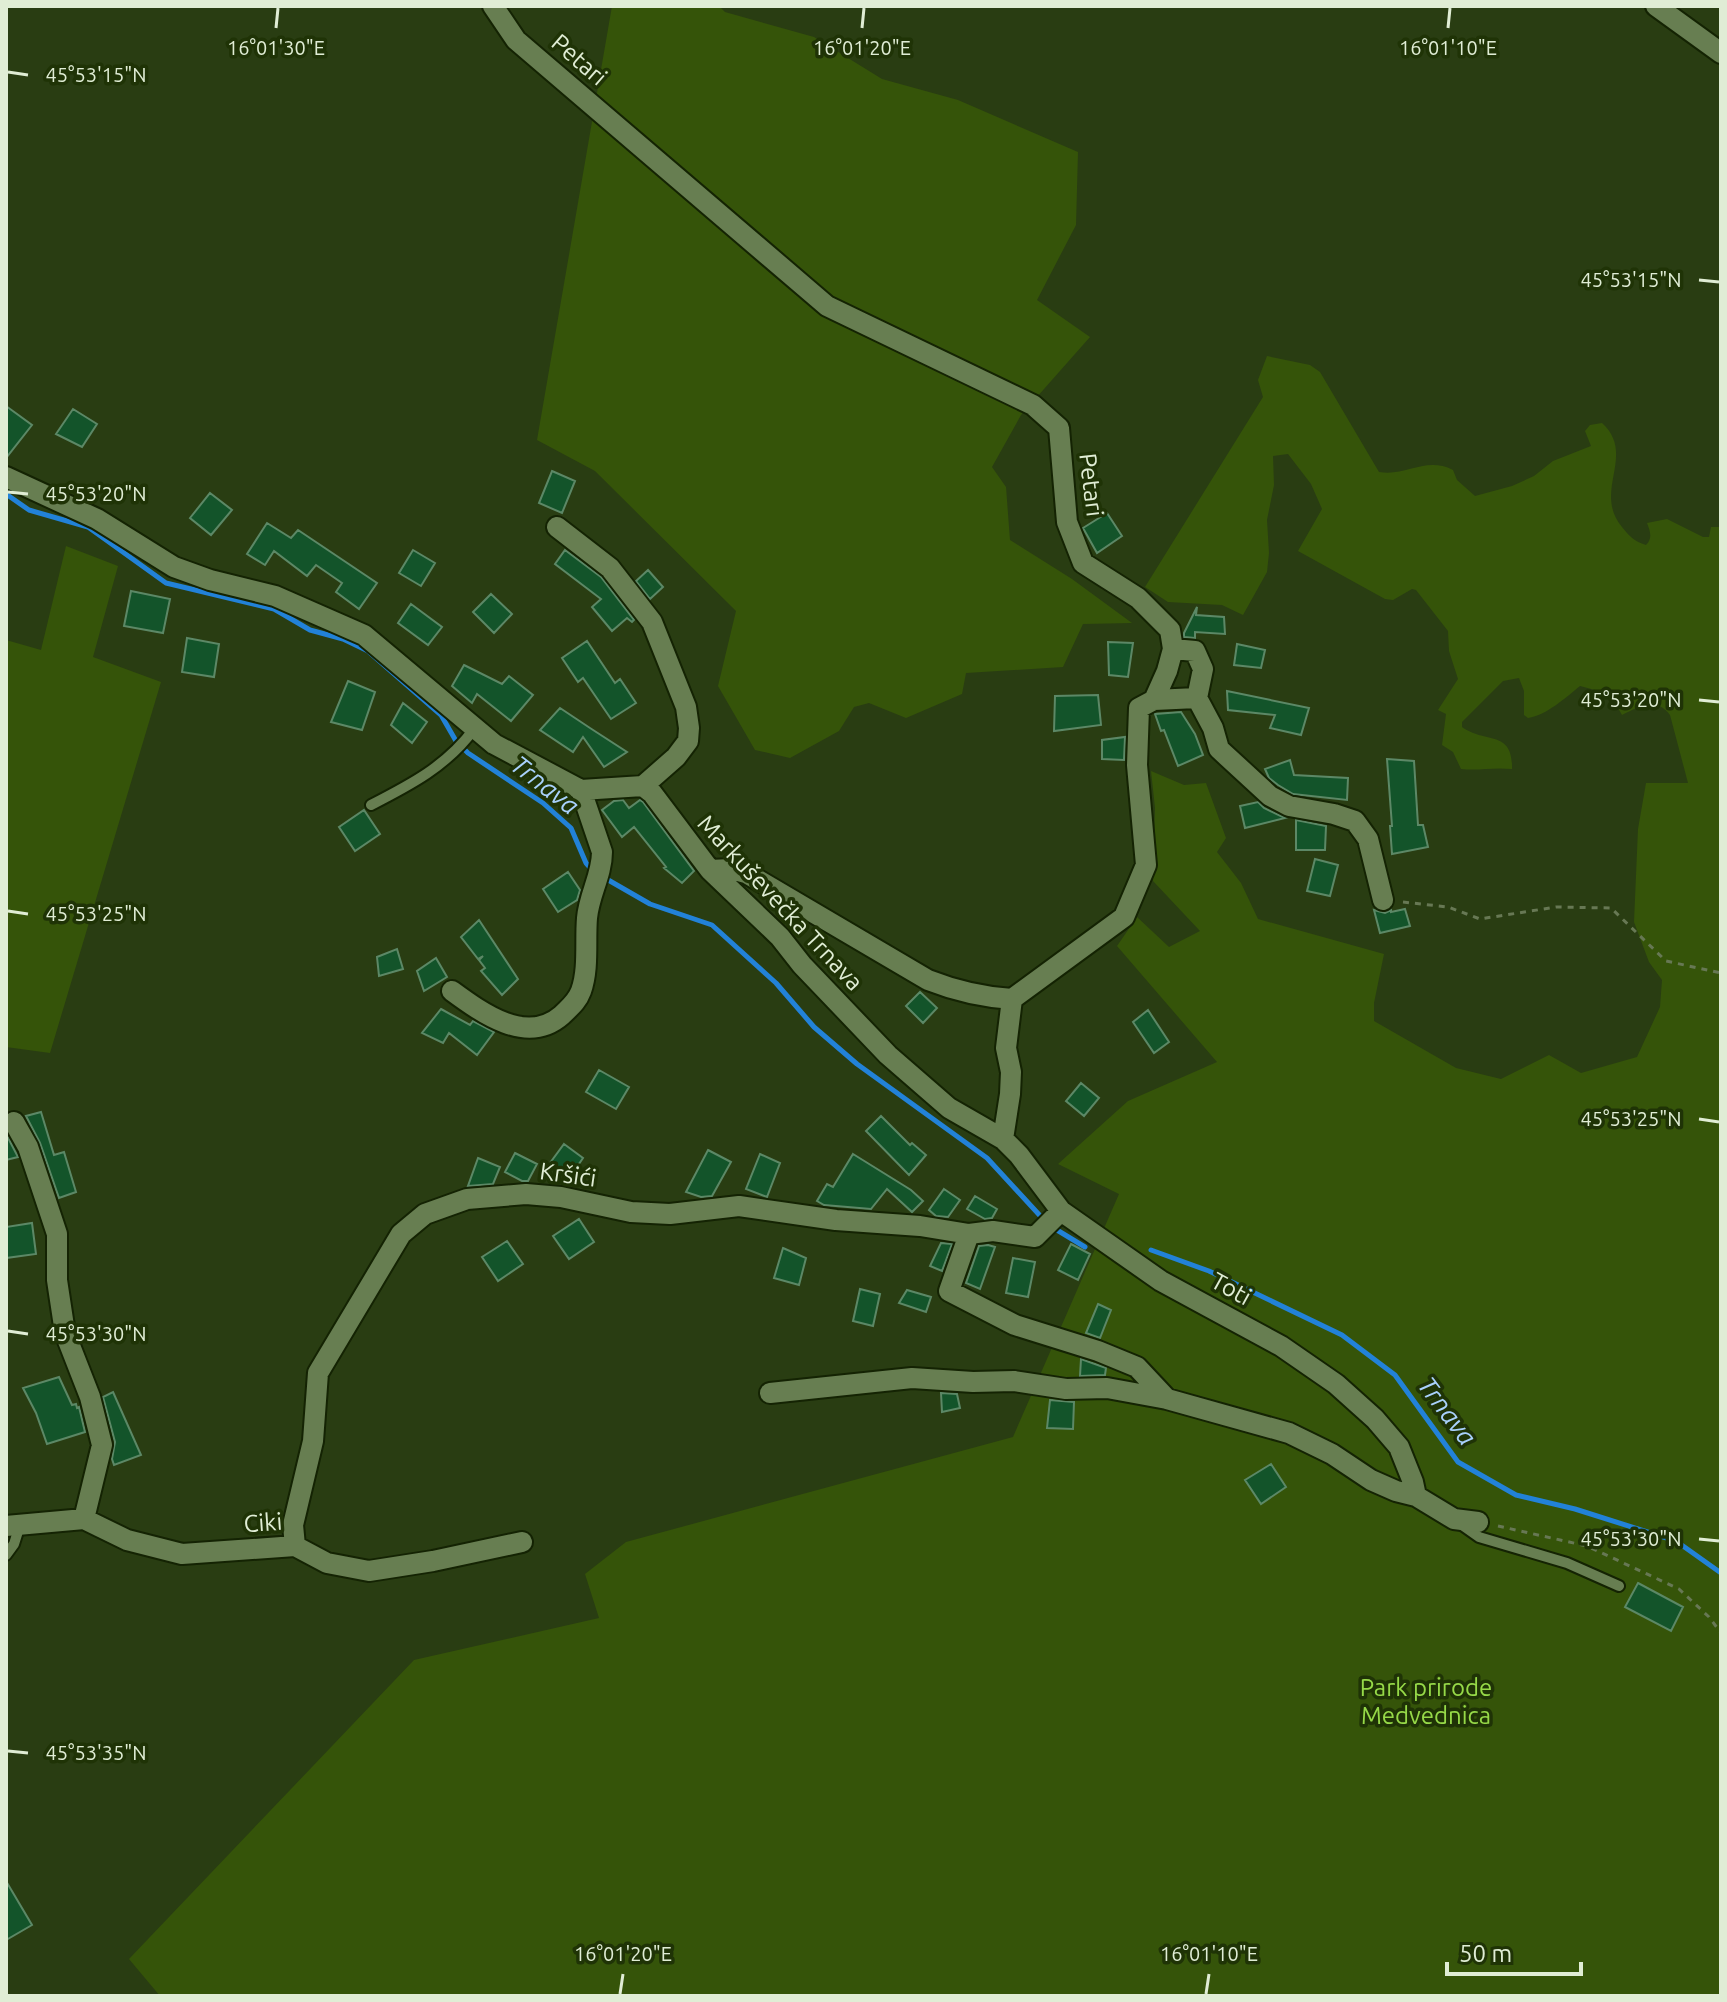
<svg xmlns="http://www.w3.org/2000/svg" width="1727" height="2002" font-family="Ubuntu,sans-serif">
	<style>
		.green { fill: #355409 }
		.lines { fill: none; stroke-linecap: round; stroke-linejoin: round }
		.stream { stroke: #2282d8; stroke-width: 5 }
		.building { fill: #13542a; stroke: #5c8866; stroke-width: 2 }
		.service-casing { stroke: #142303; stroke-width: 14 }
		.minor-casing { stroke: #142303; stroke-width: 24 }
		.path { stroke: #677854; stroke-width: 3; stroke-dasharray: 6 6; stroke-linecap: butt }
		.service { stroke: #677e51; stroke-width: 10 }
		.minor { stroke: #677e51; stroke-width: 20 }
		.ticks { fill: none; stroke: #e0edd5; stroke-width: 3 }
		.labels { text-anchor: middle; stroke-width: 7; stroke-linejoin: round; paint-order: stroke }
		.street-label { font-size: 24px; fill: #e0edd5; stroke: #1f3306 }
		.park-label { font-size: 24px; fill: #96d948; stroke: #1f3306 }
		.water-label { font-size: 26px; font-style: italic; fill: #a9d1fc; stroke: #1f3306 }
		.ticks-label { font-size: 20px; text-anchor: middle; fill: #e0edd5; stroke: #1f3306; stroke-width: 7; stroke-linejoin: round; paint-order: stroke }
	</style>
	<rect width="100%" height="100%" fill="#293d12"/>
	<path class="green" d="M 612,6 L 719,6 L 725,12 L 814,37 L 882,79 L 958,100 L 1078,152 L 1076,225 L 1037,300 L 1090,337 L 1021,415 L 992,467 L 1006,487 L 1010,540 L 1072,579 L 1132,623 L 1083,624 L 1063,667 L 966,673 L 962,694 L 906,718 L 869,703 L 854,707 L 839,731 L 790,758 L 755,750 L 718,686 L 736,611 L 595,471 L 537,440 Z
		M 1267,356 L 1310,365 L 1320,372 L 1379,472 C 1406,477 1425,456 1453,470 L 1457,480 L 1475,496 L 1512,486 L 1534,476 L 1553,461 L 1591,446 L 1585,431 L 1590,425 L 1602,423 C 1637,455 1592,491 1622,527 C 1630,537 1634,541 1646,545 C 1653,538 1650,531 1647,523 L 1667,519 L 1703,537 L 1709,537 L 1711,527 L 1721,527 L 1721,1996 L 160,1996 L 129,1959 L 414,1660 L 599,1618 L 585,1574 L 626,1542 L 1013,1437 L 1119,1194 L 1058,1164 L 1128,1101 L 1217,1062 L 1117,946 L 1137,917 L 1169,947 L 1200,931 L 1153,881 L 1155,808 L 1151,771 L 1184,785 L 1206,783 L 1226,838 L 1217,852 L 1241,883 L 1258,919 L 1384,954 L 1374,1003 L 1374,1021 L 1456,1068 L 1501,1079 L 1549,1055 L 1581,1073 L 1637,1057 L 1660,1007 L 1662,980 L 1649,962 L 1634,922 L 1638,829 L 1646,783 L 1688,783 L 1670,715 C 1656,696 1640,706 1622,715 L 1610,694 L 1580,686 C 1565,698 1547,715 1528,718 L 1524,715 L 1524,691 L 1519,678 L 1503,681 L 1462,722 L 1462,727 C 1485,744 1513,729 1512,769 C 1492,767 1479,771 1461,769 L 1453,752 L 1442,745 L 1446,714 L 1438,710 L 1458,679 L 1449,651 L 1448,631 L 1416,590 L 1412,589 L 1393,600 L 1385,599 L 1298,551 L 1322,509 L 1311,484 L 1288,454 L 1273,456 L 1274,485 L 1267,520 L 1269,553 L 1267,572 L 1243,615 L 1222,605 L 1168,602 L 1145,587 L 1263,397 L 1258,380 Z
		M 66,546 L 118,566 L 93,657 L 161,682 L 50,1053 L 6,1047 L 6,640 L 41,650 Z"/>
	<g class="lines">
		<path class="stream" d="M 6,494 L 29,510 L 88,527 L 166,583 L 274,609 L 310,630 L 343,639 L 368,651 L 441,715 L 456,741 L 468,753 L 543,803 L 571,828 L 586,863 L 594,872
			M 603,877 L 650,904 L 712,925 L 776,983 L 814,1027 L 857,1064 L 987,1158 L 1044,1220
			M 1052,1227 L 1085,1247
			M 1151,1250 L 1209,1271 L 1342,1335 L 1395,1375 L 1458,1462 L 1516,1495 L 1575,1509 L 1676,1541 L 1721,1573"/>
	</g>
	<path class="building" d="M 6,406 L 32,425 L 6,458 Z
		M 73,409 L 97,424 L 82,447 L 56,434 Z
		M 552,471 L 575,481 L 562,513 L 539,503 Z
		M 210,493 L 232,510 L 211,535 L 190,518 Z
		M 1107,513 L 1122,536 L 1097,553 L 1083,528 Z
		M 267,523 L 291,538 L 298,530 L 377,583 L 359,609 L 336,592 L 342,583 L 316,565 L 307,576 L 274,551 L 265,565 L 247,554 Z
		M 413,550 L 435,563 L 421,586 L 399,573 Z
		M 565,550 L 601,577 L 634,620 L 632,622 L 627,618 L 612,631 L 592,607 L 601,599 L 555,564 Z
		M 648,570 L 663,587 L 650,599 L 636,581 Z
		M 131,591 L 170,599 L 163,633 L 124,626 Z
		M 491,594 L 512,614 L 494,633 L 473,612 Z
		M 411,604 L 442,627 L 428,645 L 398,623 Z
		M 1197,607 L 1196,615 L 1224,617 L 1225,634 L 1195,632 L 1195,638 L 1184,637 L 1184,633 Z
		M 187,638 L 219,644 L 214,677 L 182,672 Z
		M 587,641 L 615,683 L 620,679 L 636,703 L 611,719 L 583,678 L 578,682 L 562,658 Z
		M 1108,642 L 1133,643 L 1128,677 L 1109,675 Z
		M 1237,644 L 1265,650 L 1261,668 L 1234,665 Z
		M 464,665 L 502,684 L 509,676 L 533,695 L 511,721 L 477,694 L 472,703 L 452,686 Z
		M 348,681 L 375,692 L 362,730 L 331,722 Z
		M 1227,691 L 1309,708 L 1301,735 L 1270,728 L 1275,715 L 1228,710 Z
		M 1098,695 L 1101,725 L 1054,731 L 1055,696 Z
		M 403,703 L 427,722 L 412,743 L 391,725 Z
		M 560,708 L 590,728 L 627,752 L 604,767 L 583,737 L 573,752 L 540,730 Z
		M 1181,712 L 1195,734 L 1203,755 L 1178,766 L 1164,730 L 1161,731 L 1155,714 Z
		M 1125,737 L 1124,760 L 1102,759 L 1102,740 Z
		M 1387,759 L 1414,761 L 1418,825 L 1423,825 L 1428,847 L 1392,854 L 1390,826 L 1392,826 Z
		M 1290,760 L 1294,775 L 1348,778 L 1347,800 L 1293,794 L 1278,785 L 1269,778 L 1265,769 Z
		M 623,800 L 629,808 L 640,800 L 643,802 L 694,871 L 682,883 L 664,868 L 666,867 L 634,827 L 622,837 L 602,810 L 614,801 Z
		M 1258,802 L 1264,808 L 1285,818 L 1245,828 L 1240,806 Z
		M 364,810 L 380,834 L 355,851 L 339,827 Z
		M 1296,820 L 1326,826 L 1325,850 L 1296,850 Z
		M 1315,859 L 1338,865 L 1330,896 L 1307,891 Z
		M 568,872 L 580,890 L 577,900 L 558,912 L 543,889 Z
		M 1405,909 L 1410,926 L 1380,933 L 1374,910 L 1385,913 L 1391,910 L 1391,912 Z
		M 479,920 L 518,979 L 502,995 L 481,971 L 485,968 L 479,960 L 483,956 L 478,959 L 461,937 Z
		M 397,949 L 403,969 L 379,976 L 377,957 Z
		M 436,958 L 447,977 L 424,991 L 417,971 Z
		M 920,992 L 937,1008 L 923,1023 L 906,1006 Z
		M 441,1009 L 470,1025 L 473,1021 L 494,1032 L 477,1055 L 449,1033 L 443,1043 L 422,1033 Z
		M 1148,1010 L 1169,1042 L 1154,1053 L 1133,1022 Z
		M 599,1070 L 629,1087 L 616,1109 L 586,1092 Z
		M 1081,1083 L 1099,1098 L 1084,1116 L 1066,1101 Z
		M 41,1112 L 54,1155 L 64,1152 L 76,1192 L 59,1198 L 40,1143 L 26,1116 Z
		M 881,1116 L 910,1145 L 912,1143 L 926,1155 L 909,1175 L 866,1131 Z
		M 6,1134 L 18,1157 L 6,1160 Z
		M 564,1144 L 583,1158 L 570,1177 L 550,1163 Z
		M 708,1150 L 731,1162 L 712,1196 L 701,1197 L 686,1192 Z
		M 515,1153 L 537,1164 L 528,1181 L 522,1181 L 505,1172 Z
		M 760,1154 L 780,1163 L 767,1197 L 746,1189 Z
		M 853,1154 L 911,1190 L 923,1201 L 912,1212 L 887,1189 L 871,1209 L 824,1205 L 817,1201 L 827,1184 L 833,1187 Z
		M 478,1158 L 500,1167 L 493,1184 L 468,1186 Z
		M 944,1189 L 960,1200 L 948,1217 L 936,1216 L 929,1210 Z
		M 975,1196 L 997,1209 L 992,1218 L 985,1219 L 967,1209 Z
		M 579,1219 L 594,1242 L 569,1259 L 553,1236 Z
		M 32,1223 L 36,1254 L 6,1258 L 6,1227 Z
		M 507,1241 L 523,1264 L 498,1281 L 482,1257 Z
		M 941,1243 L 952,1244 L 942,1271 L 930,1266 Z
		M 1071,1244 L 1090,1254 L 1078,1280 L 1058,1270 Z
		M 988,1245 L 995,1247 L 980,1289 L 966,1283 L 979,1246 Z
		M 783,1248 L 806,1258 L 799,1285 L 774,1278 Z
		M 1013,1258 L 1035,1262 L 1028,1297 L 1006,1293 Z
		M 860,1289 L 880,1294 L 873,1326 L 853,1321 Z
		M 907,1290 L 931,1297 L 926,1312 L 899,1303 Z
		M 1098,1304 L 1111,1310 L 1100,1338 L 1086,1333 Z
		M 1081,1359 L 1106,1368 L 1105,1375 L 1080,1376 Z
		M 59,1377 L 72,1405 L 76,1404 L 77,1408 L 79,1407 L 85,1432 L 47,1444 L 36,1413 L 23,1388 Z
		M 113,1392 L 141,1455 L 114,1465 L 112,1459 L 115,1442 L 103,1397 Z
		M 941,1393 L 957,1394 L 960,1408 L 942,1412 Z
		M 1050,1400 L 1074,1402 L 1073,1429 L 1047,1428 Z
		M 1271,1464 L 1286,1487 L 1261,1504 L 1245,1480 Z
		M 1638,1583 L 1683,1607 L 1671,1631 L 1625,1607 Z
		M 6,1881 L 32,1925 L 6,1940 Z"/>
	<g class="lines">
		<defs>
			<path id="service" d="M 371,805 C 410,785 447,766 474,729
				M 1462,1525 L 1479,1537 L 1567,1563 L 1619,1586
				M 6,1555 L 14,1544 L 20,1525"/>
			<path id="minor" d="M 493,6 L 516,40 L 827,306 L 1033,405 L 1059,428 L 1067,522 L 1083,563 L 1138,598 L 1170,630 L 1173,649 L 1167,671 L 1154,700 L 1139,708 L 1137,765 L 1146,865 L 1124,917 L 1012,999 L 1006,1048 L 1011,1072 L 1010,1094 L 1003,1139
				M 1656,6 L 1721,53
				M 6,477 L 97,519 L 174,567 L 210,580 L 275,596 L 364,635 L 494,744 L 581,790 L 643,786 L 652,793 L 710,870 L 780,937 L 802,965 L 888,1055 L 949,1108 L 1003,1139 L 1019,1155 L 1061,1211 L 1161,1281 L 1281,1346 L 1336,1384 L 1375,1419 L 1399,1447 L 1413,1482 L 1416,1496
				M 557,527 L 610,568 L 652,622 L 686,707 L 689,728 L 688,741 L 676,757 L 643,786
				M 1173,649 L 1195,651 L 1203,669 L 1197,698
				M 1154,700 L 1197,698 L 1213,728 L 1219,749 L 1270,796 L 1289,806 L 1334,814 L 1355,821 L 1368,839 L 1383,900
				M 710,870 L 731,869 L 746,873 L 928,980 C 956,991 982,997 1012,999
				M 452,991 C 482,1013 527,1046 562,1015 C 570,1007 577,1002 581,991 C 589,969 585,941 587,918 C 589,895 602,875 602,852 L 581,790
				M 14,1122 L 28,1147 L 57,1234 L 57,1280 L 65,1333 L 90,1397 L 102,1445 L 84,1519
				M 969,1234 L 949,1291 L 1015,1325 L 1098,1351 L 1137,1367 L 1167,1399 L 1289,1433 L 1332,1454 L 1371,1480 L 1396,1491 L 1416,1496 L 1454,1519 L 1478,1522
				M 770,1393 L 912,1378 L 973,1382 L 1014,1381 L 1066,1389 L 1107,1388 L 1167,1399
				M 6,1526 L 84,1519 L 127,1540 L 182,1554 L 295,1546 L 327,1563 L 369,1571 L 433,1561 L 522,1542
				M 295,1546 L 293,1525 L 313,1441 L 318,1373 L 401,1234 L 425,1214 L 467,1199 L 526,1194 L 561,1197 L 631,1212 L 670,1214 L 739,1206 L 836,1220 L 920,1226 L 969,1234 L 993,1231 L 1035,1237 L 1061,1211"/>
		</defs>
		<use href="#service" class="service-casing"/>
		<use href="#minor" class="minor-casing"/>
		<path class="path" d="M 1403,902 L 1448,907 L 1480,919 L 1556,907 L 1611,908 L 1666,961 L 1721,973
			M 1498,1526 L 1587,1546 L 1679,1589 L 1709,1617 L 1721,1633"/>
		<use href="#service" class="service"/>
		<use href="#minor" class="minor"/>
	</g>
	<path class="ticks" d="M 276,28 L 278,8M 862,28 L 864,8M 1448,28 L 1450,8M 8,72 L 28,75M 1699,280 L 1719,282M 8,492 L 28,494M 1699,700 L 1719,702M 8,911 L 28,914M 1699,1119 L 1719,1122M 8,1331 L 28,1334M 1699,1539 L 1719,1541M 8,1751 L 28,1753M 620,1994 L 623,1974M 1206,1994 L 1209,1974"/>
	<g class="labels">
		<g class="street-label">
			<text transform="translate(579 60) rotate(41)" y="8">Petari</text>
			<text transform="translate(1091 485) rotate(83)" y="8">Petari</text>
			<text transform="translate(780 903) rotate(47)" y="8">Markuševečka Trnava</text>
			<text transform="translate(568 1175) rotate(8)" y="8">Kršići</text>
			<text transform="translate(1231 1289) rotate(29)" y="8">Toti</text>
			<text transform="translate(263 1523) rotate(-4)" y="8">Ciki</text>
		</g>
		<g class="park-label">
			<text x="1426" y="1696">Park prirode<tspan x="1426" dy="28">Medvednica</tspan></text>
		</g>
		<g class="water-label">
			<text transform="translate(545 785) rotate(38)" y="9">Trnava</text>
			<text transform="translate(1447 1411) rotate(53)" y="9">Trnava</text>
		</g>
	</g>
	<g class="ticks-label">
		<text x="276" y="55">16°01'30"E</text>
		<text x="862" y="55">16°01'20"E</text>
		<text x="1448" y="55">16°01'10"E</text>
		<text x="96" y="82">45°53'15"N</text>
		<text x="1631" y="287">45°53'15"N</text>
		<text x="96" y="501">45°53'20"N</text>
		<text x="1631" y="707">45°53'20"N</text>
		<text x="96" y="921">45°53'25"N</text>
		<text x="1631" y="1126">45°53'25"N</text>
		<text x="96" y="1341">45°53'30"N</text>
		<text x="1631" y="1546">45°53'30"N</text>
		<text x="96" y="1760">45°53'35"N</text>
		<text x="623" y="1961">16°01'20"E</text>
		<text x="1209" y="1961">16°01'10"E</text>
	</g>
	<rect width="1727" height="2002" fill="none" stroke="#e0edd5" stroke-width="16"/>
	<path d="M1447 1962v12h134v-12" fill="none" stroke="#e0edd5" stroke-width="4"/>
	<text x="1459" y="1962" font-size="24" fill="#e0edd5" stroke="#1f3306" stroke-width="6" paint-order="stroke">50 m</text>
</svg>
